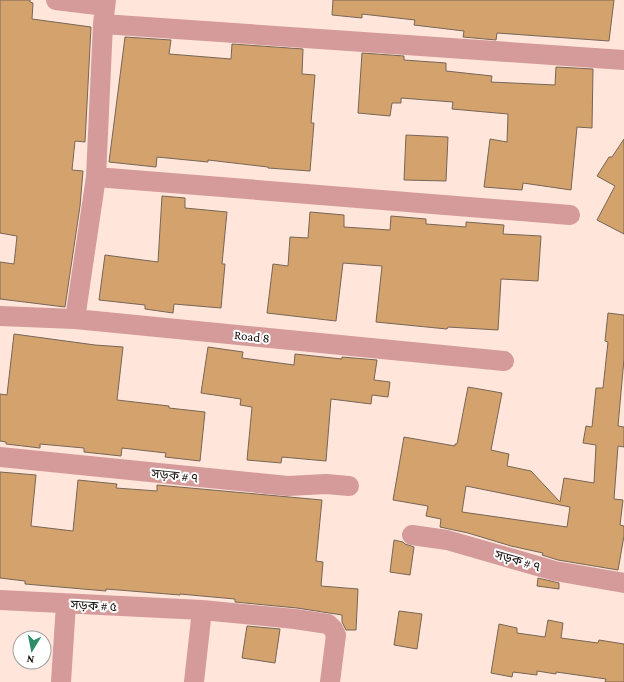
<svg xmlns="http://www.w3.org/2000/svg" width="624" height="682" font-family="'Crimson Pro','Noto Sans Bengali',serif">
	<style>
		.building { fill: #d4a26c; stroke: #766656; fill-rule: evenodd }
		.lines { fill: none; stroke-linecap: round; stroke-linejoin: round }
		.street { stroke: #d49b9a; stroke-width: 20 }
		.labels { text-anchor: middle; stroke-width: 4; stroke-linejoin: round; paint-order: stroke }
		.street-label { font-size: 13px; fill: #170f0b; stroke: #fff }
	</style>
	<rect width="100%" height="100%" fill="#ffe5da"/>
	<path class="building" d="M 0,0 L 30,0 L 30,2 L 33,3 L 32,19 L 91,27 L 85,142 L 75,141 L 72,170 L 83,171 L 80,206 L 65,307 L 0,299 L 0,262 L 14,264 L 17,236 L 0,233 Z
		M 333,0 L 614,0 L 609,41 L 497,33 L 496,40 L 463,37 L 464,31 L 414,25 L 415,20 L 362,14 L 362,18 L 332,15 Z
		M 125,37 L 171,40 L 169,54 L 231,59 L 232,44 L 303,49 L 302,74 L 315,75 L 311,123 L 314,123 L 310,171 L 268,168 L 268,167 L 208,160 L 208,162 L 157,157 L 156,167 L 109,162 Z
		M 362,53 L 404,56 L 404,60 L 446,63 L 446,71 L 492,76 L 491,82 L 555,85 L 556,67 L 593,69 L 592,128 L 577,127 L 571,190 L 523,183 L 522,190 L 484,187 L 490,139 L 507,142 L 508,114 L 452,109 L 453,102 L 401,98 L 401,103 L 392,103 L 390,116 L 358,113 Z
		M 406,135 L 448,137 L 446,181 L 404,180 Z
		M 624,139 L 624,234 L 597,220 L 615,186 L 597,176 L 609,157 L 612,157 Z
		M 162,196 L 185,198 L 185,208 L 227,212 L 222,264 L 225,264 L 221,308 L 174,304 L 173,313 L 145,309 L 145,305 L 99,300 L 105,255 L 158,262 Z
		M 310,212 L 344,215 L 344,227 L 390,230 L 391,216 L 426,219 L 426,224 L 466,227 L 466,222 L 504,225 L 503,234 L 541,236 L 538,281 L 501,279 L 498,330 L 448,327 L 447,329 L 376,322 L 382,266 L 343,263 L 336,321 L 267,313 L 273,264 L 288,266 L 290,237 L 308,238 Z
		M 608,313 L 624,315 L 624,359 L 618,426 L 624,427 L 624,447 L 618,446 L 614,499 L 623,500 L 620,525 L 624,526 L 624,536 L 618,570 L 558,560 L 542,555 L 543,553 L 511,546 L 468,533 L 440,527 L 441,519 L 426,516 L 428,506 L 393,500 L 404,437 L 455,446 L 455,444 L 457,444 L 468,387 L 502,393 L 491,450 L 509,454 L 507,466 L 531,471 L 560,502 L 564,478 L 594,483 L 596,445 L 583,443 L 586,426 L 592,427 L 596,388 L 603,388 L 608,342 L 605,341 ZM 466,486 L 570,507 L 567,527 L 462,512 Z
		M 14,334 L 95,345 L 123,347 L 117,400 L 169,406 L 169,408 L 205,412 L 200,461 L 165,457 L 166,453 L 122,448 L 121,456 L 84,452 L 84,448 L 40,444 L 40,448 L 6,444 L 6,442 L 0,441 L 0,394 L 7,395 Z
		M 208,347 L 243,352 L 242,358 L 294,365 L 295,354 L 342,359 L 342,357 L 377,360 L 374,380 L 390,382 L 388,397 L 372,395 L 371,404 L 331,399 L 326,461 L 282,457 L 281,463 L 247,460 L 252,407 L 240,405 L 241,399 L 201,393 Z
		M 0,472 L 36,475 L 31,526 L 73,531 L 78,480 L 117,484 L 116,488 L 157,491 L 157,485 L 322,500 L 316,561 L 323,562 L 321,586 L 358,589 L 356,630 L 346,630 L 342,622 L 342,615 L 297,608 L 235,602 L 235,599 L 180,594 L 180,595 L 106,589 L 106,591 L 25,584 L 25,581 L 0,578 Z
		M 394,540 L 403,542 L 405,544 L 414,547 L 410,575 L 390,572 Z
		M 538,578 L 559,583 L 559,589 L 537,586 Z
		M 399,611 L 422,614 L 417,649 L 394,645 Z
		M 548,620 L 563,623 L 561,638 L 598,643 L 599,640 L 624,644 L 624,682 L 605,682 L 606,679 L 556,672 L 556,674 L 537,671 L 537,675 L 513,672 L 512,677 L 491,673 L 499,624 L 517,628 L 517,633 L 545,637 Z
		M 247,626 L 280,629 L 275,663 L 242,658 Z"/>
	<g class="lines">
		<path class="street" d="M 56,0 L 105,6
			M 103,24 L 624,60
			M 96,177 L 570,215
			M 0,316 L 75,319 L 504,361
			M 75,319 L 96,177 L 103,24 L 106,0
			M 0,457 L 288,486 L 326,484 L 349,486
			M 412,535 L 447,540 L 555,571 L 624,583
			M 0,600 L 202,610 L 295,619 L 328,624 L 333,629 L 336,635 L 330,682
			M 61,682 L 66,604
			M 194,682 L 202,610"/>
	</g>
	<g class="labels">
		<g class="street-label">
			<text transform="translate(252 336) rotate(6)" y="5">Road 8</text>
			<text transform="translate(175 475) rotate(6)" y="5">সড়ক # ৭</text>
			<text transform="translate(518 560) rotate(16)" y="5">সড়ক # ৭</text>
			<text transform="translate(94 605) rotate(3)" y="5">সড়ক # ৫</text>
		</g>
	</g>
	<g transform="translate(32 650) rotate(190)"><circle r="19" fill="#ffffff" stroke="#a29f9d"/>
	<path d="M0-3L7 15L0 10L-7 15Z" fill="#2c8d66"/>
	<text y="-6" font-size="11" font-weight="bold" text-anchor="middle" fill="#170f0b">N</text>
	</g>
</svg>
